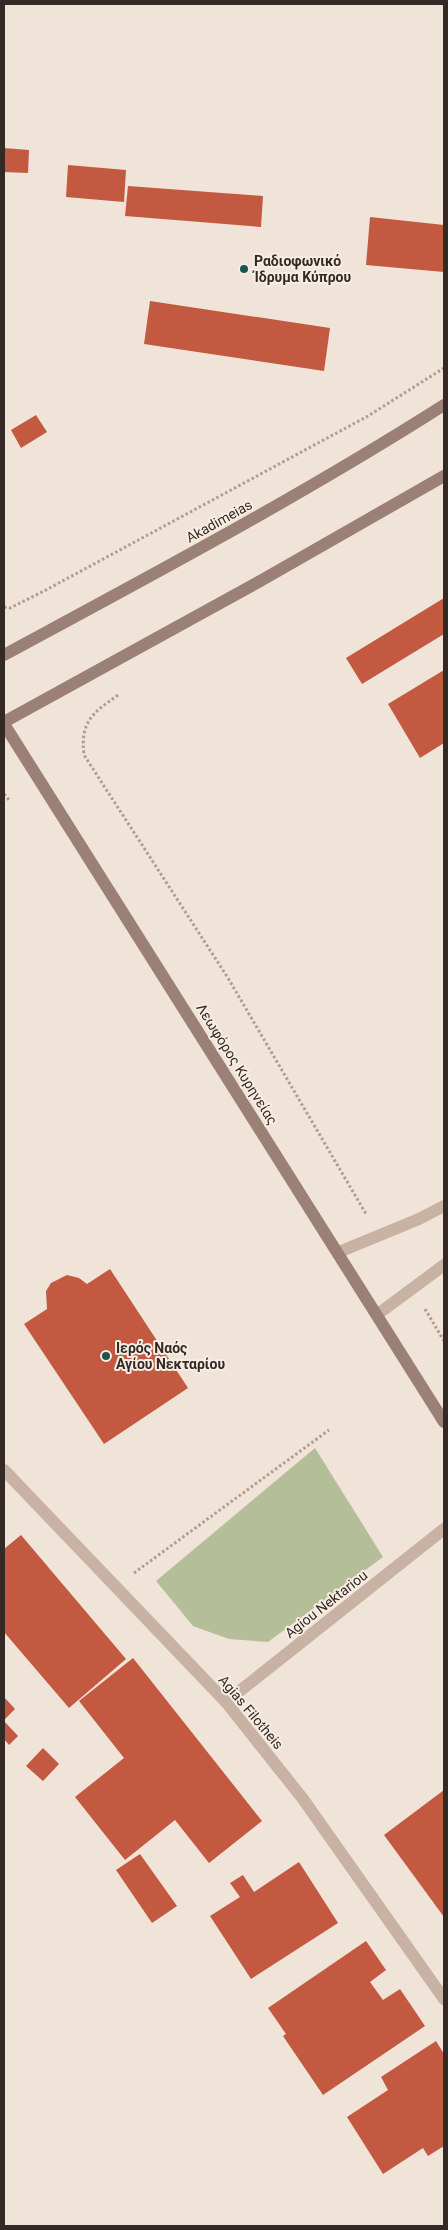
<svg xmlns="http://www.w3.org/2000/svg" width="448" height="2230" font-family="Roboto,sans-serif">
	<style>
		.green { fill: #b4be98 }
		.building { fill: #c45941 }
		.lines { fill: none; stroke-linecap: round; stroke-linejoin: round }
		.path { stroke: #b39c8e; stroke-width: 3; stroke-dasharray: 2.5 2.5; stroke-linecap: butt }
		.lane { stroke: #c7b2a3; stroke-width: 12 }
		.street { stroke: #c7b2a3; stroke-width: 12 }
		.secondary { stroke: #9b8175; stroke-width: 12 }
		.poi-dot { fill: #1c5353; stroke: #f8ede3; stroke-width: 2 }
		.labels { text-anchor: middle; stroke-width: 4; stroke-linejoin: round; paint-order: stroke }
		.poi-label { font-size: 14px; font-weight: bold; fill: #332925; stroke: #f8ede3; text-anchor: start }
		.street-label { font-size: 14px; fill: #332925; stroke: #f8ede3 }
	</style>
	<rect width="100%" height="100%" fill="#f0e3d7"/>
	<path class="green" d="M 315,1448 L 383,1557 L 268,1642 L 229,1639 L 193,1626 L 156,1581 Z"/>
	<path class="building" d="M 4,148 L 29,150 L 28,173 L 4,172 Z
		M 68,165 L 126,170 L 124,202 L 66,197 Z
		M 128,186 L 263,196 L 261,227 L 125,216 Z
		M 370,217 L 444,225 L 444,272 L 366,265 Z
		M 150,301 L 330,328 L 324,371 L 144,344 Z
		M 36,415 L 47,432 L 21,448 L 11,430 Z
		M 444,598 L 444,634 L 362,684 L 346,658 Z
		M 444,670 L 444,743 L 420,758 L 388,704 Z
		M 110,1269 L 188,1388 L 104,1444 L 24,1324 L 47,1309 L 46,1291 L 51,1283 L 67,1275 L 79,1278 L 87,1284 Z
		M 21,1535 L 126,1659 L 69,1708 L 4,1632 L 4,1549 Z
		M 133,1658 L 262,1821 L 209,1863 L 175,1820 L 125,1860 L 75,1797 L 124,1758 L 79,1701 Z
		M 4,1697 L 15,1709 L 4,1720 Z
		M 4,1721 L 18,1736 L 9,1745 L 4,1739 Z
		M 43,1748 L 59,1764 L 43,1781 L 26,1766 Z
		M 444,1790 L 444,1917 L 384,1835 Z
		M 140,1854 L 177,1906 L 152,1923 L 116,1870 Z
		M 299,1862 L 338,1923 L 251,1979 L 210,1916 L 240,1897 L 230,1883 L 243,1875 L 254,1892 Z
		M 366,1941 L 386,1970 L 370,1982 L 383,2000 L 400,1989 L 425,2026 L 323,2095 L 283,2036 L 286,2034 L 268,2008 Z
		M 436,2041 L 444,2054 L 444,2146 L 428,2156 L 423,2148 L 383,2174 L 347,2117 L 388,2090 L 381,2077 Z"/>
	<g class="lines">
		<path class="path" d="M 4,607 L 10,608 L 44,591 L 368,416 L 444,368
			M 118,695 C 93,713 80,721 84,755 L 228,978 L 366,1214
			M 4,794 L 9,800
			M 425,1309 L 444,1341
			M 134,1573 L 329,1430"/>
		<path class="lane" d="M 339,1252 L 419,1219 L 444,1206
			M 378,1314 L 444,1265"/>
		<path class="street" d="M 4,1470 L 226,1702 L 303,1799 L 444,1999
			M 226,1702 L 444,1529"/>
		<path class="secondary" d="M 4,655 C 152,575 301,496 444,405
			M 4,722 L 262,580 L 444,476
			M 4,724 L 444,1422"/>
	</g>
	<g class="poi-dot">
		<circle cx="244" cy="269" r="5"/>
		<circle cx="106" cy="1356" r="5"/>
	</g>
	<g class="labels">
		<g class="poi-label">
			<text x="254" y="266">Ραδιοφωνικό<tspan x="254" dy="16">Ίδρυμα Κύπρου</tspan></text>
			<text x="116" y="1353">Ιερός Ναός<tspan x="116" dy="16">Αγίου Νεκταρίου</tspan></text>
		</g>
		<g class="street-label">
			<text transform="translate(219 521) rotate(-29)" y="5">Akadimeias</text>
			<text transform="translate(237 1064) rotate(58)" y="5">Λεωφόρος Κυρηνείας</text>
			<text transform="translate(326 1604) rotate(-38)" y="5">Agiou Nektariou</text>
			<text transform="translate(251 1712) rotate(50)" y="5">Agias Filotheis</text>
		</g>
	</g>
	<rect width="448" height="2230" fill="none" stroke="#332925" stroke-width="10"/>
</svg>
